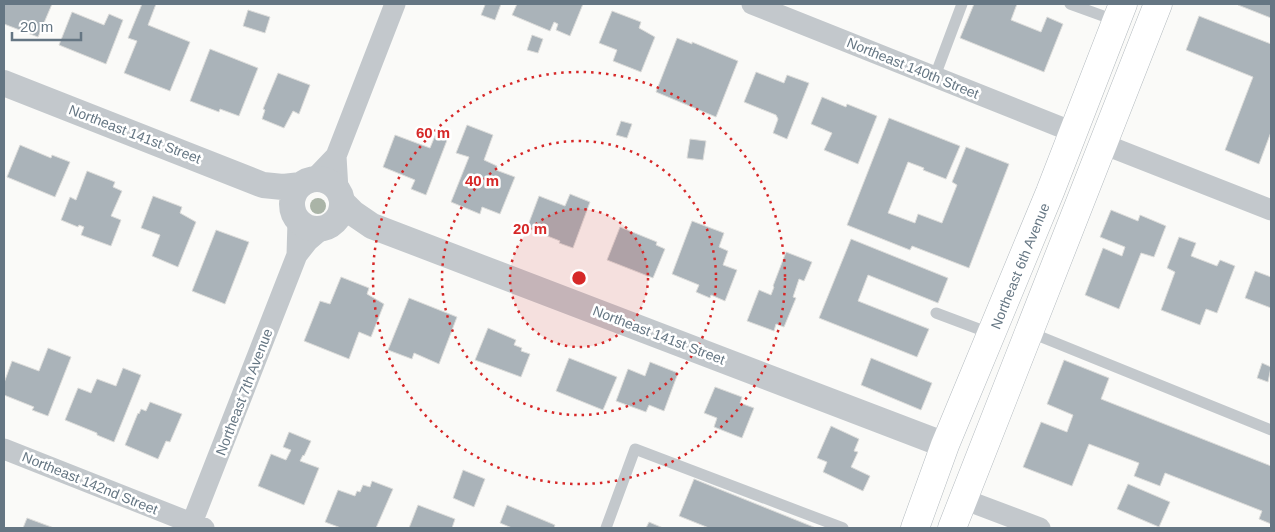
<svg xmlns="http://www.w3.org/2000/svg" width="1275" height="532" font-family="Arial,sans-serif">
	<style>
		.building { fill: #aab3b9; stroke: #dcdcda }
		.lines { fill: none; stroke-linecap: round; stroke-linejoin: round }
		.secondary-casing { stroke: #b3babf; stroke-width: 29 }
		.service { stroke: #c3c8cc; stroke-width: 11 }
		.minor { stroke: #c3c8cc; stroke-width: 21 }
		.tertiary { stroke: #c3c8cc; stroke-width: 26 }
		.secondary { stroke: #fff; stroke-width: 28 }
		.tree { fill: #aab4a7 }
		.ring { fill: none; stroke: #d62828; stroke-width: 2.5; stroke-dasharray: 2.5 5 }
		.labels { text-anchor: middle; stroke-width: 5; stroke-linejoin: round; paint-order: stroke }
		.street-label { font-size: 14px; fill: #657683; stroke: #fff }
		.centre { fill: #d62828; stroke: #fff; stroke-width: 2.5 }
		.ring-label { font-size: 15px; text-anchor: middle; font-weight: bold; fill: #d62828; stroke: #fff; stroke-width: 5; stroke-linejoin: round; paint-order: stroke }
	</style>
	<rect width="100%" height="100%" fill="#fafaf8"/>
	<path class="building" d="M 4,4 L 52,4 L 38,37 L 4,24 Z
		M 142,4 L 156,4 L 148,25 L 190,42 L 170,91 L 124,73 L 137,41 L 128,38 Z
		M 483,4 L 501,4 L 495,20 L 481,15 L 485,5 Z
		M 517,4 L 583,4 L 570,36 L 556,30 L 558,24 L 554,22 L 550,31 L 512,15 Z
		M 974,4 L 1017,4 L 1011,20 L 1041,32 L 1047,17 L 1063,24 L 1044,72 L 960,38 Z
		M 1238,4 L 1271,4 L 1271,18 L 1238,5 Z
		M 248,10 L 270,17 L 265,33 L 243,26 Z
		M 612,11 L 641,22 L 639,28 L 655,37 L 641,72 L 613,61 L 617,50 L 599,43 Z
		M 72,12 L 104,25 L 109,14 L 123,20 L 106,64 L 59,45 Z
		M 1199,16 L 1271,44 L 1271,132 L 1259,164 L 1225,150 L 1253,77 L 1186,50 Z
		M 532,35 L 543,39 L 538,53 L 527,50 Z
		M 677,38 L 692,44 L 692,42 L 738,61 L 716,117 L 656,92 Z
		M 210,49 L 258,68 L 239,116 L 220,109 L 219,112 L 190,101 Z
		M 756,72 L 784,83 L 787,75 L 809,83 L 787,139 L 773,133 L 778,119 L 776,115 L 744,102 Z
		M 278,73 L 310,85 L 299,114 L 293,111 L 284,128 L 262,119 L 265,110 L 263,109 Z
		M 822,97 L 846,107 L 847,104 L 877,116 L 858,164 L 824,150 L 832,133 L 811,124 Z
		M 889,118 L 960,146 L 946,179 L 923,170 L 924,168 L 908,162 L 888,213 L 915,223 L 918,214 L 942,223 L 957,185 L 952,182 L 966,147 L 1009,164 L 969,268 L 912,246 L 910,250 L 847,225 Z
		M 621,121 L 632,124 L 627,138 L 616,135 Z
		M 467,125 L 493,135 L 484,160 L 497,166 L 496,170 L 515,177 L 500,214 L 482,207 L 480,214 L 451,202 L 469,157 L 456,153 Z
		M 437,131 L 449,135 L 426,195 L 411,189 L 415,180 L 383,167 L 395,135 L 430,148 Z
		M 690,139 L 706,141 L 703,160 L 687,158 Z
		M 20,145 L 51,158 L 52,155 L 70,162 L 55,197 L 7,177 Z
		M 87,171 L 115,182 L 113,187 L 122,191 L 111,216 L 121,220 L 111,246 L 81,235 L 84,227 L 79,225 L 78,227 L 61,220 L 70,197 L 76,200 Z
		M 570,194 L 590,202 L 573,248 L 559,243 L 560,241 L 527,228 L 539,196 L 565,206 Z
		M 153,196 L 182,207 L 180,213 L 196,222 L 178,267 L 152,256 L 160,235 L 141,228 Z
		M 1111,210 L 1138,221 L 1140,215 L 1166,226 L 1154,257 L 1141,253 L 1119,309 L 1085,295 L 1103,248 L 1122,256 L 1125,247 L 1100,237 Z
		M 692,221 L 724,233 L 719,247 L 728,251 L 723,265 L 737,270 L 725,301 L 711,295 L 710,298 L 696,292 L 699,285 L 672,274 Z
		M 620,227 L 657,242 L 656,245 L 665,249 L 653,278 L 607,260 Z
		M 216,230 L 249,242 L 225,304 L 192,291 Z
		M 1179,237 L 1196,243 L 1191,256 L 1217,266 L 1220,260 L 1235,266 L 1217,313 L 1206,309 L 1200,325 L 1161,310 L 1175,272 L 1167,268 Z
		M 851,239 L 948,278 L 938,303 L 868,275 L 858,301 L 929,329 L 917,357 L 819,318 Z
		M 786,252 L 812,262 L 804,281 L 799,279 L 793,297 L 796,298 L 784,327 L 776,324 L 774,331 L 747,321 L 759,290 L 771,295 L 774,287 L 773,286 Z
		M 1255,271 L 1271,277 L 1271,308 L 1245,298 Z
		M 341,277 L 369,288 L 367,294 L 384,304 L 371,337 L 359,332 L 349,359 L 304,341 L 320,301 L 330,304 Z
		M 409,298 L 457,317 L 439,364 L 414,353 L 412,359 L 388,350 Z
		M 488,328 L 516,340 L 514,345 L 522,348 L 521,351 L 530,354 L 521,377 L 475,360 Z
		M 48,348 L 71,357 L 48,416 L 32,410 L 34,407 L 4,395 L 4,383 L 12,361 L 39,371 Z
		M 569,358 L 617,377 L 603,410 L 556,391 Z
		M 871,358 L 932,383 L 921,410 L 861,385 Z
		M 1064,360 L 1109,378 L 1101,399 L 1271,466 L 1271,524 L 1259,519 L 1262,511 L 1165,473 L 1160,486 L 1134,476 L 1139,463 L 1089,444 L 1072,486 L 1023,467 L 1041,422 L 1067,432 L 1073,415 L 1047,404 Z
		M 650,362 L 678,373 L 664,411 L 649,405 L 646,412 L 616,401 L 628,369 L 645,376 Z
		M 1262,363 L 1271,367 L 1268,382 L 1257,378 Z
		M 123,368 L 141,375 L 114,442 L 97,435 L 97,433 L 65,420 L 78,388 L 91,393 L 97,379 L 116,386 Z
		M 715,387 L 742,397 L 740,403 L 754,408 L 742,438 L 714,427 L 717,418 L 704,413 Z
		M 150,402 L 182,414 L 170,442 L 166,441 L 158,459 L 125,445 L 138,413 L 139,414 L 141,409 L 146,411 Z
		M 831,426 L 859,439 L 854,451 L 858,452 L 851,467 L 870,476 L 863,491 L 823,472 L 827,462 L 817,458 Z
		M 289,432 L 311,441 L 304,456 L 303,455 L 300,461 L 319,468 L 304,505 L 258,486 L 271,454 L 286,460 L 291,450 L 283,447 Z
		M 463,470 L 485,479 L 474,507 L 453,498 Z
		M 694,479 L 816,528 L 709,528 L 679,516 Z
		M 372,481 L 393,489 L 376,528 L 341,528 L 325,522 L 338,490 L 355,496 L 357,491 L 360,492 L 363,485 L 370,487 Z
		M 1128,484 L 1170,502 L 1159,527 L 1117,509 Z
		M 418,505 L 455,519 L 452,528 L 409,528 Z
		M 507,505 L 555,525 L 554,528 L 512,528 L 500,523 Z
		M 27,518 L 54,528 L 23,528 Z
		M 649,522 L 663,528 L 646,528 Z"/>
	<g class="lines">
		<defs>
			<path id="secondary" d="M 915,528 L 945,445 L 1050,192 L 1123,4
				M 952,528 L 1158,4"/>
		</defs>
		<use href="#secondary" class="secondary-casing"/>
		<path class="service" d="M 1070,4 L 1117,21
			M 935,76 L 962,4
			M 936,313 L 992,334
			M 1029,332 L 1271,430
			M 606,528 L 635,449 L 843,528"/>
		<path class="minor" d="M 752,4 L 1073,132
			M 1103,144 L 1271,210
			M 336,156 L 338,190
			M 313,180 L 336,156 L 395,4
			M 297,255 L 298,221
			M 4,449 L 204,528
			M 963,499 L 1040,528
			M 190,528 L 297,255 L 308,241 L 322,229"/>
		<path class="tertiary" d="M 4,83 L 263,185 L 283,187 L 301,185
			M292 204a25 25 0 1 1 50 0a25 25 0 1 1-50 0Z
			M 342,202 L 353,213 L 372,226 L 945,445"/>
		<use href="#secondary" class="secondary"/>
	</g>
	<circle class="tree" cx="318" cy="206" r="8"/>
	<circle cx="579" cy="278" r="69" fill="#d62828" fill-opacity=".12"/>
	<g class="ring">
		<circle cx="579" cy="278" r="69"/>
		<circle cx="579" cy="278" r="137"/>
		<circle cx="579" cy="278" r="206"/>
	</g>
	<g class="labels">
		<g class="street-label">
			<text transform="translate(913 68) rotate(22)" y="5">Northeast 140th Street</text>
			<text transform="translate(135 134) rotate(21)" y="5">Northeast 141st Street</text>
			<text transform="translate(1020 266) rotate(-68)" y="5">Northeast 6th Avenue</text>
			<text transform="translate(659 335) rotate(21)" y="5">Northeast 141st Street</text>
			<text transform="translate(244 392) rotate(-69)" y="5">Northeast 7th Avenue</text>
			<text transform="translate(90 483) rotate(22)" y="5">Northeast 142nd Street</text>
		</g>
	</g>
	<circle cx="579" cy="278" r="8" class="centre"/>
	<g class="ring-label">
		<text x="433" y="138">60 m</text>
		<text x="482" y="186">40 m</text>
		<text x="530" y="234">20 m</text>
	</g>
	<rect width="1275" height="532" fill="none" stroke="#657683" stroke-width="10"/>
	<path d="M12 32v8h69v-8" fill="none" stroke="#657683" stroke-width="2.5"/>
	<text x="20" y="32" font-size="15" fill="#657683" stroke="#ffffff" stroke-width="4" paint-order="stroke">20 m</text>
</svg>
